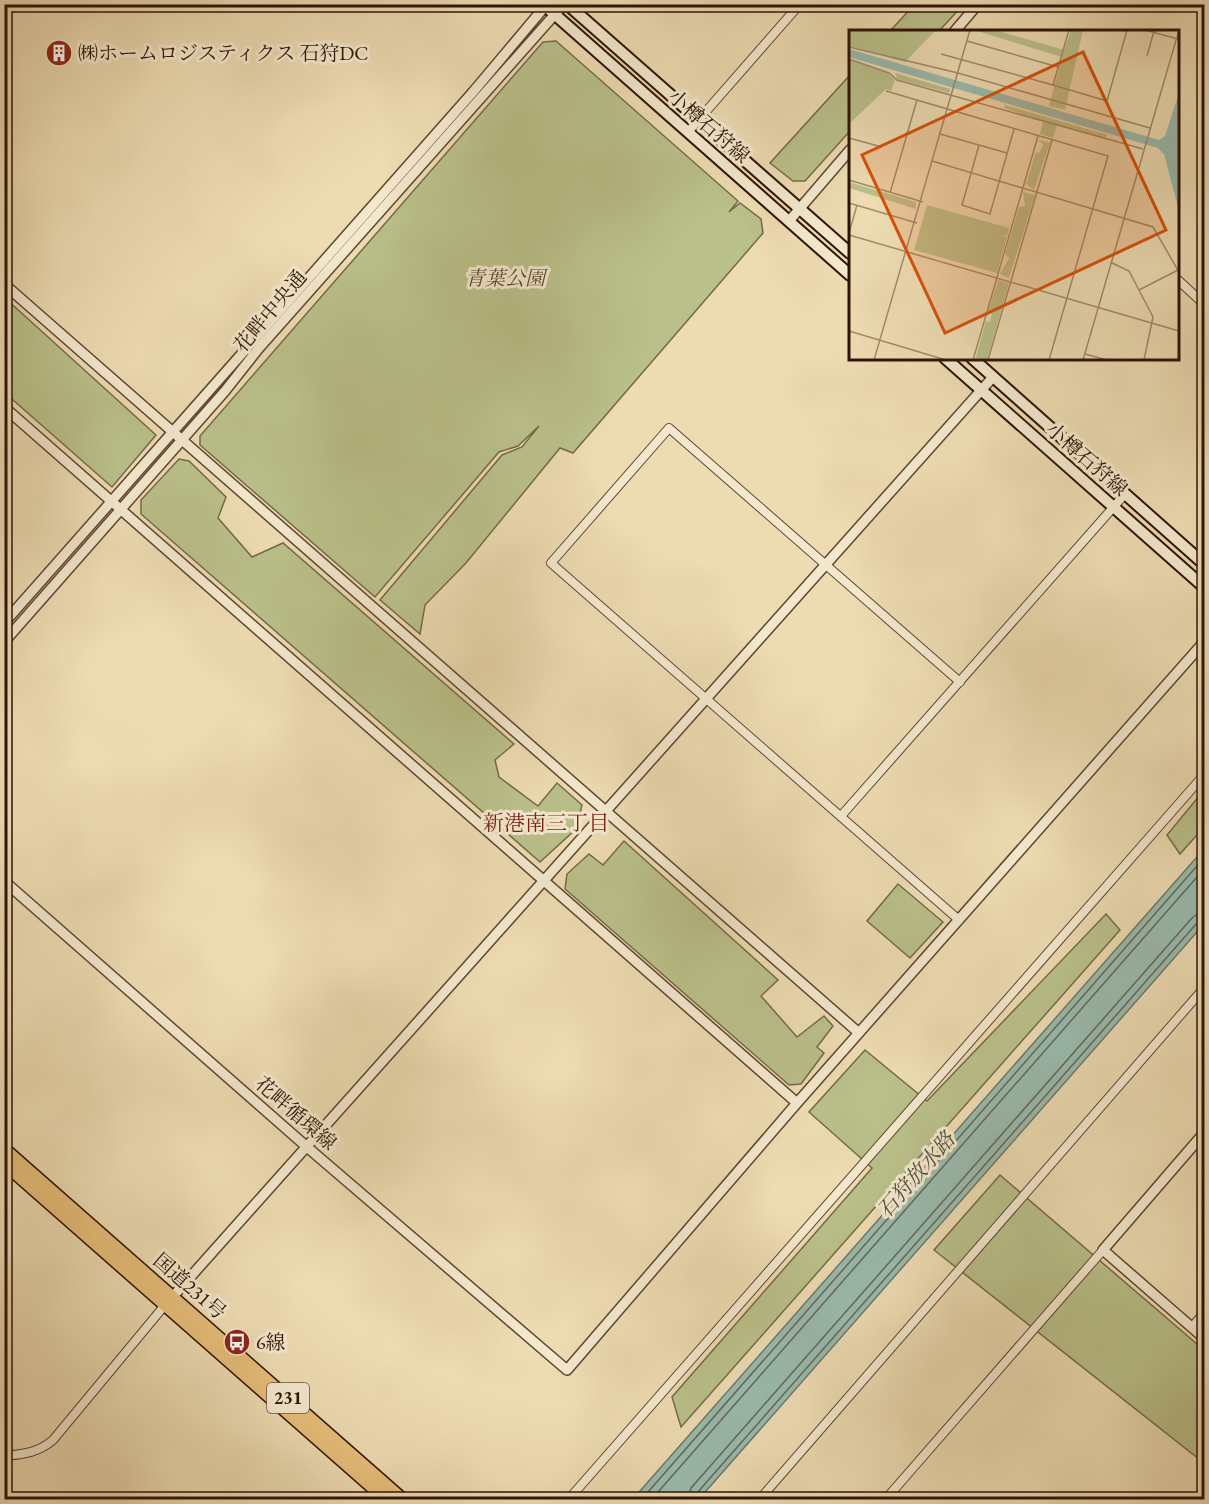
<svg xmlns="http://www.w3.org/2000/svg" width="1209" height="1504" font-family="'EB Garamond','Noto Serif JP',serif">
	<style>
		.green { fill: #bac08a; stroke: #746a48; stroke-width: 1.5 }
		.water { fill: #99bbae; stroke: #6e786a; stroke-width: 1.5 }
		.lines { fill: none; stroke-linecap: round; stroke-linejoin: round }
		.shore { stroke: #64675a; stroke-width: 1.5 }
		.minor-casing { stroke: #5e4530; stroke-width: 10 }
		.tertiary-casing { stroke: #5e4530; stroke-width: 12 }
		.secondary-casing { stroke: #2e1305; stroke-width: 14 }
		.trunk-casing { stroke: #2e1305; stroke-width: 15 }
		.minor { stroke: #f3e8cd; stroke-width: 8 }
		.tertiary { stroke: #f3e8cd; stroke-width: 9 }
		.secondary { stroke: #f3e8cd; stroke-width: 10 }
		.trunk { stroke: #e6be79; stroke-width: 12 }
		.labels { text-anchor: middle; stroke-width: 6; stroke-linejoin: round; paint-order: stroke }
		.shield { fill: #f3e8cd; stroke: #695341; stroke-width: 1.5 }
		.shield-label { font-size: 18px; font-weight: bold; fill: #2e1305 }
		.poi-label { font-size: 20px; fill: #2e1305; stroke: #f3e8cd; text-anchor: start }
		.street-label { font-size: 20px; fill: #2e1305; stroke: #f3e8cd }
		.park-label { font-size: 20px; font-style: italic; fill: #58472d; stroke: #f3e8cd }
		.neighbourhood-label { font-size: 21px; fill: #7a1f14; stroke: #f3e8cd }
		.water-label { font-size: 21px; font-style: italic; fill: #534e40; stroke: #f3e8cd }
		.inset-road { fill: none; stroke: #a18b6d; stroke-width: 1.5 }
		.view { fill: #d5520b; fill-opacity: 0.15; stroke: #d5520b; stroke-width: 3 }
		.inset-edge { fill: none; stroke: #2e1305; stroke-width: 3 }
	</style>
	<rect width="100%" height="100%" fill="#eddbb2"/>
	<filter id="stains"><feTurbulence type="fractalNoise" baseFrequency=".00333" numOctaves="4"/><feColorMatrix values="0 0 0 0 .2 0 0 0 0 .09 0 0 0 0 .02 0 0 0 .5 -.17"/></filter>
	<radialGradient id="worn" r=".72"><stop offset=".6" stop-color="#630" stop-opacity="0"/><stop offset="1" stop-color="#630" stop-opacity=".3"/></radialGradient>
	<path class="green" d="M 915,4 L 963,4 L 963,5 L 939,31 L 890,31 Z
		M 556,41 L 738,201 L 729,212 L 740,203 L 761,219 L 763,233 L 573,453 L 560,448 L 466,563 L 425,605 L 420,634 L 380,600 L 502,455 L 522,447 L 539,426 L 518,446 L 499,452 L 375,597 L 200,445 L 200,436 L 543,42 Z
		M 850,75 L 850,131 L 805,181 L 793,181 L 770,163 Z
		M 5,298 L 156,435 L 112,487 L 5,393 Z
		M 179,459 L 189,461 L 226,497 L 218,518 L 252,557 L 283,543 L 514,744 L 495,760 L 499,777 L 538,806 L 557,783 L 582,805 L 576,829 L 540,862 L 141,514 L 141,500 Z
		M 1204,790 L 1204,827 L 1180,854 L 1167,835 Z
		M 624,841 L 778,980 L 761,996 L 797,1037 L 824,1016 L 833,1026 L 817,1047 L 824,1053 L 801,1084 L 789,1085 L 565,889 L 567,874 L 589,854 L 603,865 Z
		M 898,884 L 943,922 L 910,958 L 867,921 Z
		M 1106,914 L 1120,930 L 681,1427 L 672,1397 L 872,1168 L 809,1112 L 865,1050 L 927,1101 Z
		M 1000,1175 L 1204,1350 L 1204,1463 L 934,1250 Z"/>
	<path class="water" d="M 1204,849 L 1204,924 L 699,1499 L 633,1499 Z"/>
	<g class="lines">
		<path class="shore" d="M 641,1500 L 1204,858
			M 651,1500 L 1204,869
			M 688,1500 L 691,1488 L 1192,918 L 1197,914 L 1204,913
			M 695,1500 L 697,1493 L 1197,923 L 1204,920"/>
		<defs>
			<path id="minor" d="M 688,132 L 800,4
				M 1203,136 L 1204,135
				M 1178,280 L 1204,304
				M 841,816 L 1125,494
				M 959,920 L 551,563 L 669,428 L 960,682
				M 1192,1327 L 1204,1313
				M 4,1456 C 23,1454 38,1453 53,1440 L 165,1305
				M 568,1500 L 1204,775
				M 759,1500 L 1204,988
				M 885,1500 L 1103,1250"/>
			<path id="tertiary" d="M 954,32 L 978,4
				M 789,221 L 850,150
				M 4,284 L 859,1033
				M 4,407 L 797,1103
				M 4,623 L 473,92 L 547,4
				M 4,642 L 225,391 L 259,348 L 564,4
				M 4,881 L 307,1147 L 567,1370 L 797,1103 L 1204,642
				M 1204,1133 L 1103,1250 L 1204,1338
				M 168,1302 L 993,377"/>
			<path id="secondary" d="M 543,4 L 850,275
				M 567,4 L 850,253
				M 945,358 L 1204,587
				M 972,358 L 1204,564"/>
			<path id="trunk" d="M 4,1149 L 403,1500
				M 4,1163 L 387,1500"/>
		</defs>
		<use href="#minor" class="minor-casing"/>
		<use href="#tertiary" class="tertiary-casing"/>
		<use href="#secondary" class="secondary-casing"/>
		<use href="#trunk" class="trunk-casing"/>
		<use href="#minor" class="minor"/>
		<use href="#tertiary" class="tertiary"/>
		<use href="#secondary" class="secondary"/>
		<use href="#trunk" class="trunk"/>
	</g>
	<defs>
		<symbol id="building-disc" viewBox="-11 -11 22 22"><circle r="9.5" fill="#8f2418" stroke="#f3e8cd"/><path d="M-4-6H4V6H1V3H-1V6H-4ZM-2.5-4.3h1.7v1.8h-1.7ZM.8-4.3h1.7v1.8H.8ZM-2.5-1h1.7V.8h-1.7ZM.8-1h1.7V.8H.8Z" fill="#fff"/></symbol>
		<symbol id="bus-disc" viewBox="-11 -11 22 22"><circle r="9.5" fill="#8f2418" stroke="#f3e8cd"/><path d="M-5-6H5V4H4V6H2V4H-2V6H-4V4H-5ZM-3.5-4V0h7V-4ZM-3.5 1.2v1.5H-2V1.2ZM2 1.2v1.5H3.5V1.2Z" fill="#fff"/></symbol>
	</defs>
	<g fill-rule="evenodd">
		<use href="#building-disc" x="44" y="38" width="30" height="30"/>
		<use href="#bus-disc" x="222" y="1327" width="30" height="30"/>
	</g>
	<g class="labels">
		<rect class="shield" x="267" y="1383" width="42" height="30" rx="4.5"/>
		<g class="shield-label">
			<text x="288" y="1404">231</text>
		</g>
		<g class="poi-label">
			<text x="78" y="60">㈱ホームロジスティクス 石狩DC</text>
			<text x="256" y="1349">6線</text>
		</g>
		<g class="street-label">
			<text transform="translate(709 126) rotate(41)" y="7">小樽石狩線</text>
			<text transform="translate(270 311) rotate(-50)" y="7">花畔中央通</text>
			<text transform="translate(1087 459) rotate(41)" y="7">小樽石狩線</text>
			<text transform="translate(296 1113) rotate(41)" y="7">花畔循環線</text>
			<text transform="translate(190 1286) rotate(41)" y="7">国道231号</text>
		</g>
		<g class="park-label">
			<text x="505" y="285">青葉公園</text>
		</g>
		<g class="neighbourhood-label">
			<text x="546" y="830">新港南三丁目</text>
		</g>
		<g class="water-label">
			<text transform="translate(916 1175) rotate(-49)" y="7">石狩放水路</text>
		</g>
	</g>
	<g transform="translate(849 30)">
		<rect width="330" height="330" fill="#eddbb2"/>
		<path d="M 0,0 L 87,0 L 56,32 L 0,16 ZM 146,0 L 215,20 L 222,0 L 234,0 L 216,80 L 200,76 L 213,27 L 128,1 ZM 0,29 L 38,43 L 46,50 L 42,61 L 37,59 L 0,94 ZM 46,43 L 101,59 L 100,63 L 48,49 ZM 156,75 L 259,105 L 255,108 L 208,95 L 204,108 L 191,104 L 194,91 L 155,78 ZM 190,110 L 201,113 L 185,160 L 177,154 L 187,122 L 190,123 L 194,115 ZM 0,152 L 67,172 L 67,179 L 0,158 ZM 174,162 L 186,165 L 160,248 L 151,244 L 160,228 L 156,224 L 170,177 L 176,176 ZM 78,175 L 160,198 L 158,206 L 152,205 L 158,207 L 148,243 L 65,220 ZM 149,250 L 160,253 L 138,330 L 126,330 L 137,291 L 141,292 L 143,284 L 139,282 Z" fill="#bac08a"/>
		<path d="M 0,19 L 310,110 L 316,106 L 330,63 L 330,181 L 315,124 L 309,118 L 0,27 Z" fill="#99bbae"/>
		<path class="inset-road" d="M 296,0 L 329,9M 118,11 L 209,37M 0,17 L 109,43 L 301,98M 92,24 L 204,55 L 220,0M 298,26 L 305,1M 0,29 L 40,43 L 48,50 L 294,119M 204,55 L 258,71 L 278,0M 37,61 L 259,126 L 200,330M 91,104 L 158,123M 0,108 L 33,117M 130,115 L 113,175 L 141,184 L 165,99M 83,131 L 304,197 L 330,242M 0,150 L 74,172M 41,163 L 68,70M 0,173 L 68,193M 0,203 L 8,175M 0,205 L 330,301M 263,233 L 280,241 L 304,287 L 295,330M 290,260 L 329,240M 0,301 L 97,330M 236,324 L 258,330M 25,330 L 121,0M 124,330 L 189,106M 139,330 L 203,110M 234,330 L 330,0"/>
		<path class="view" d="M 234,22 L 317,200 L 96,303 L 13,125 Z"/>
		<rect width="330" height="330" class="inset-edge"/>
	</g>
	<rect width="1209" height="1504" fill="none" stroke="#eddbb2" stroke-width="24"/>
	<rect x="6" y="6" width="1197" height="1492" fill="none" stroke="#2e1305" stroke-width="3"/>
	<rect x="12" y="12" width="1185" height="1480" fill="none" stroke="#2e1305" stroke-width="1.5"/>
	<rect width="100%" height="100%" filter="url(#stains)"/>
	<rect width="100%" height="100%" fill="url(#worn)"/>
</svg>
